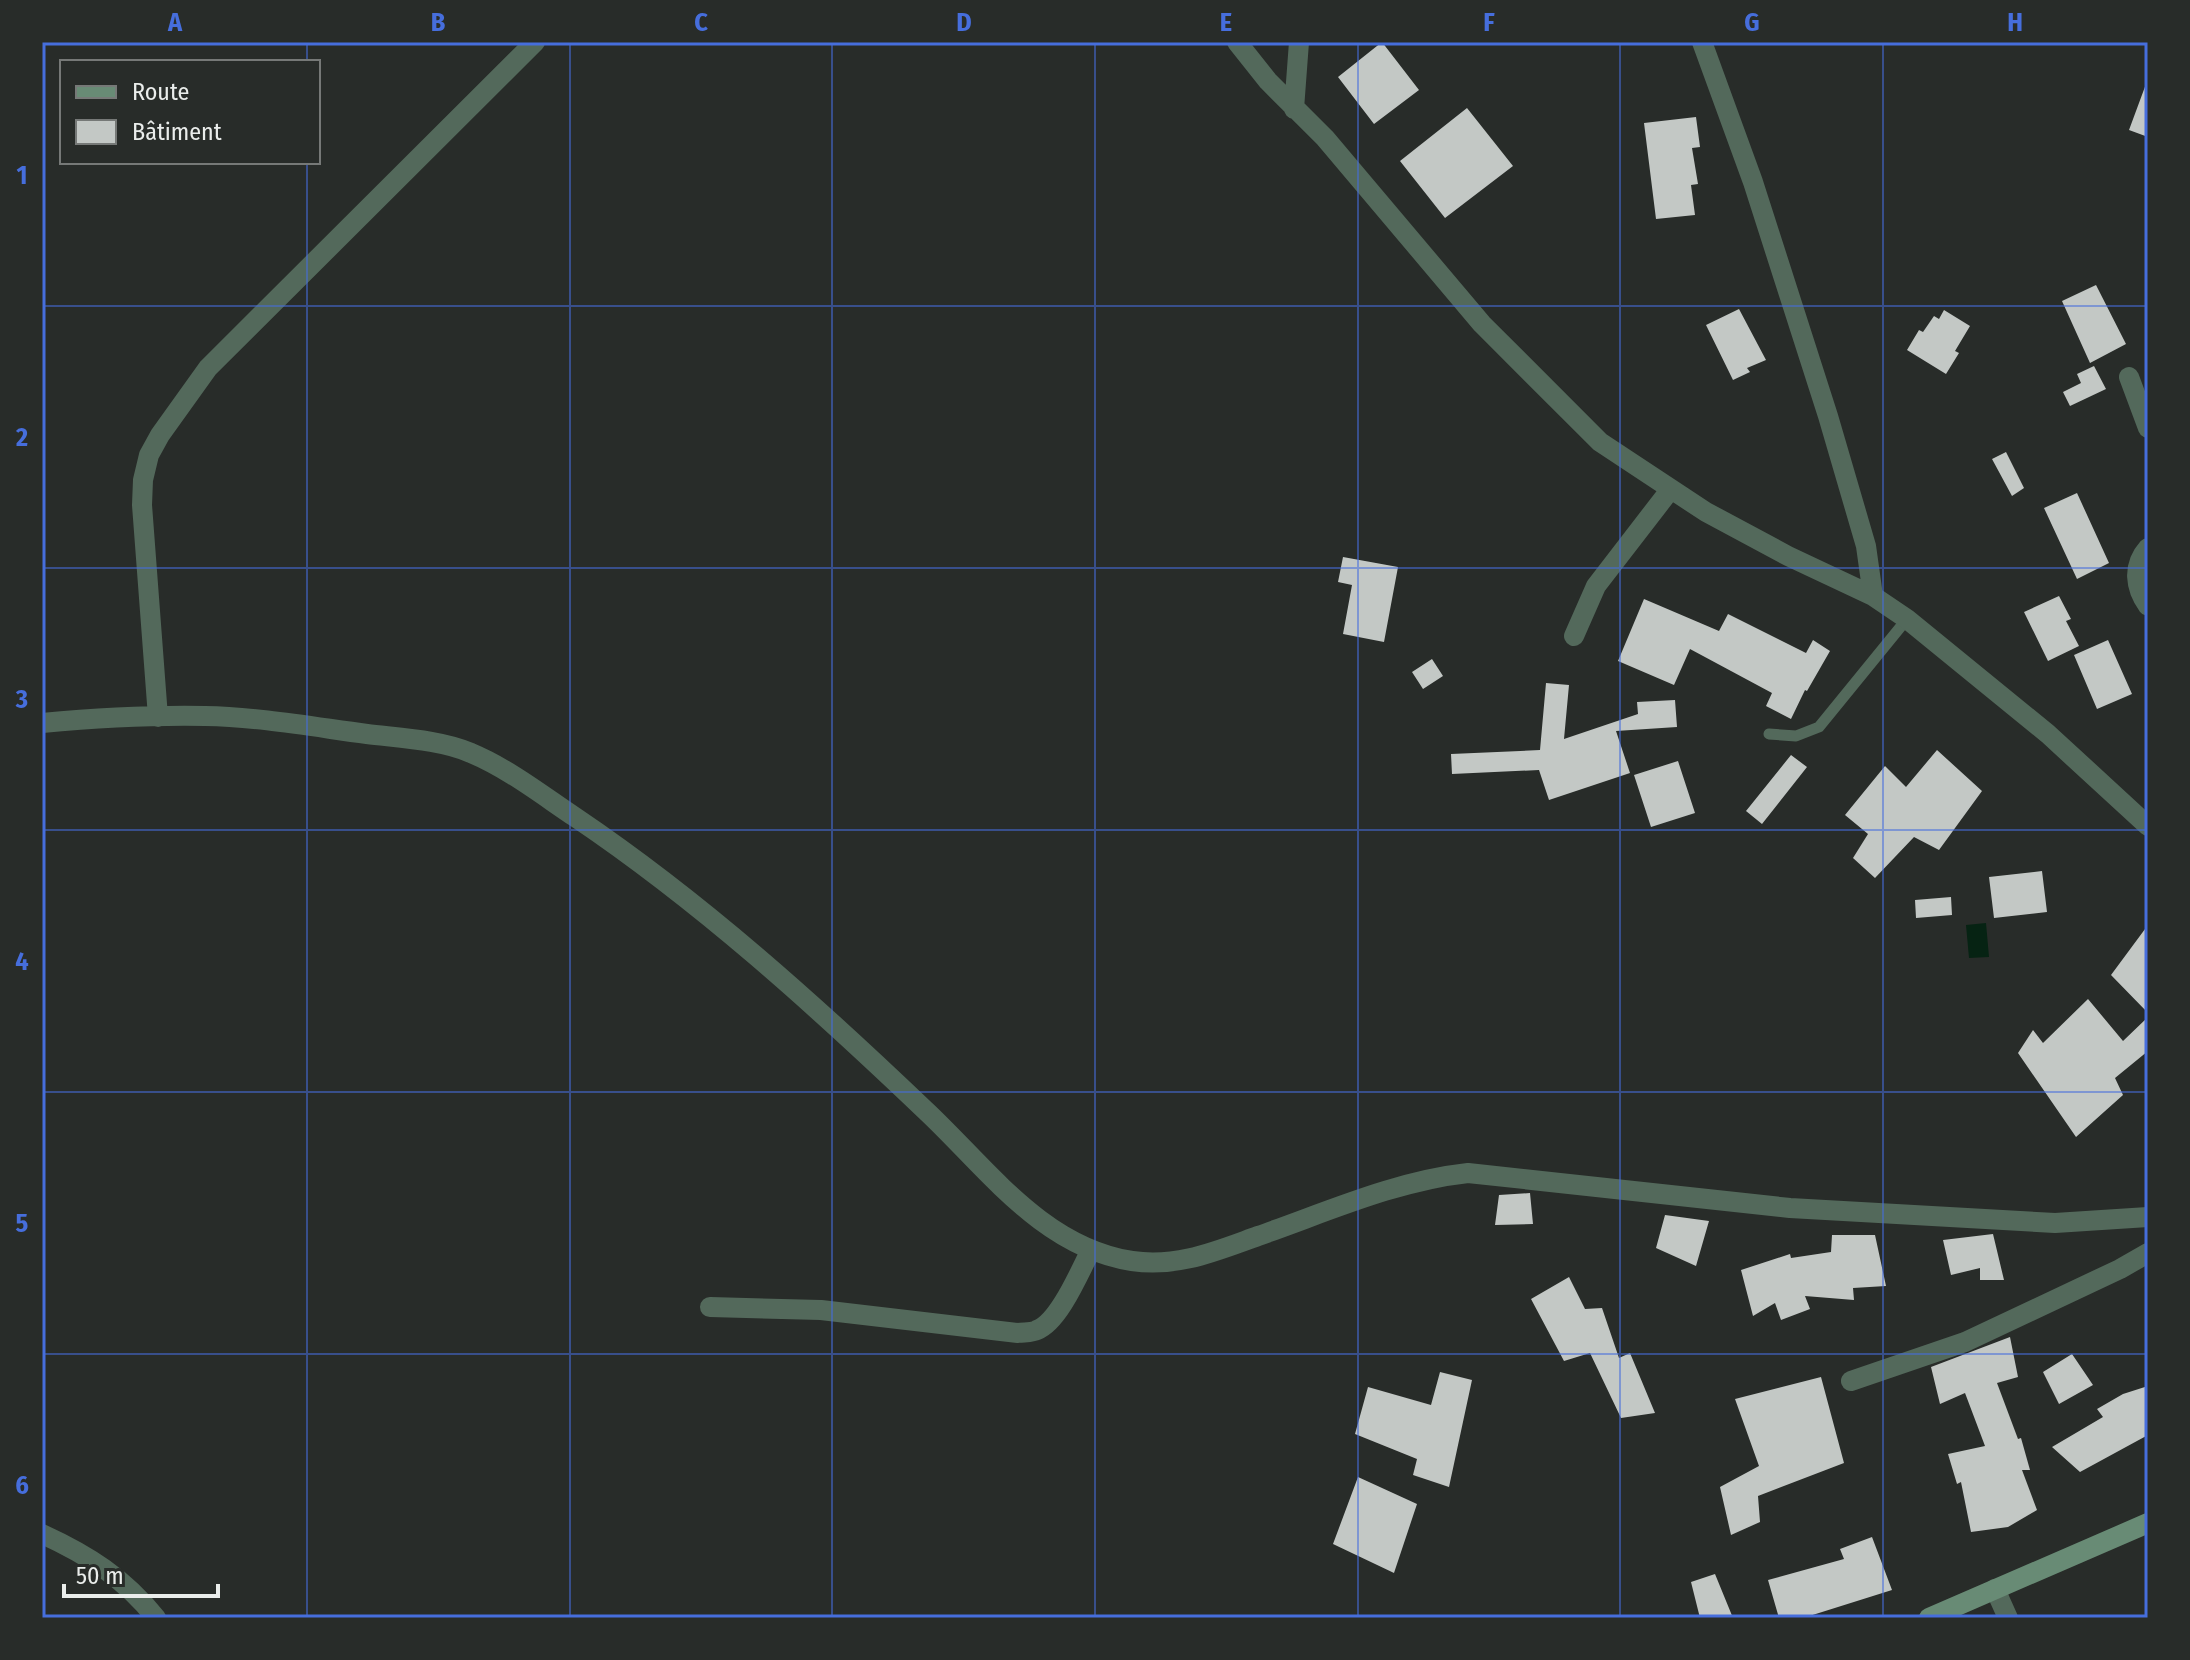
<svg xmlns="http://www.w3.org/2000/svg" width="2190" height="1660" font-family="'Fira Sans Condensed',sans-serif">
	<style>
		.water { fill: #062313 }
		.building { fill: #c3c8c5 }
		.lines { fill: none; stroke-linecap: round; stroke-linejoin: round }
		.service { stroke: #53695b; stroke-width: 11 }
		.minor { stroke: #53695b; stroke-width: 20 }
		.secondary { stroke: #688b75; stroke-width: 20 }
		.grid { fill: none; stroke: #466edc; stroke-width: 2; stroke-opacity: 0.55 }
		.neatline { fill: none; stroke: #466edc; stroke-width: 3 }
		.grid-label { font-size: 26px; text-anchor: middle; font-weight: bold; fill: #466edc }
	</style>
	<rect width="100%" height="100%" fill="#282c29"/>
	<path class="water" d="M 1986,923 L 1989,957 L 1969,958 L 1966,925 Z"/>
	<path class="building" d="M 1382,42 L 1419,90 L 1374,124 L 1338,77 Z
		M 2146,84 L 2148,85 L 2148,137 L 2129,130 Z
		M 1467,108 L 1513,166 L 1445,218 L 1400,161 Z
		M 1696,117 L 1700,147 L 1692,148 L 1698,184 L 1691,185 L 1695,215 L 1656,219 L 1644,123 Z
		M 2096,285 L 2126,344 L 2090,363 L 2062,301 Z
		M 1739,309 L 1766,360 L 1747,368 L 1750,372 L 1733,380 L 1706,325 Z
		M 1944,310 L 1970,326 L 1955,351 L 1959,353 L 1946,374 L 1907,350 L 1919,330 L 1923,332 L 1934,316 L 1939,319 Z
		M 2094,366 L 2106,389 L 2070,406 L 2063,392 L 2081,383 L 2077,374 Z
		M 2006,452 L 2024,488 L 2012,496 L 1992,459 Z
		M 2077,493 L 2109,563 L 2077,579 L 2044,508 Z
		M 1343,557 L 1398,567 L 1384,642 L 1343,634 L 1352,585 L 1338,582 Z
		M 2059,596 L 2071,619 L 2066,621 L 2079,646 L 2048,661 L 2024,612 Z
		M 1644,599 L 1719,631 L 1728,614 L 1806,653 L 1813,640 L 1830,651 L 1807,691 L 1805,690 L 1791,719 L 1766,706 L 1772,693 L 1690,649 L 1674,685 L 1618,661 Z
		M 2108,640 L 2132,694 L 2097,709 L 2074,655 Z
		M 1432,659 L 1443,676 L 1423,689 L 1412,672 Z
		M 1546,683 L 1569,685 L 1564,739 L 1638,714 L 1637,702 L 1675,700 L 1677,727 L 1616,731 L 1630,773 L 1549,800 L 1539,770 L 1452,774 L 1451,754 L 1540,750 Z
		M 1937,750 L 1982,791 L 1939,850 L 1914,837 L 1875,878 L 1853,858 L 1868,834 L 1845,815 L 1885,766 L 1906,787 Z
		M 1791,755 L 1807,767 L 1762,824 L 1746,811 Z
		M 1678,761 L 1695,813 L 1651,827 L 1634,775 Z
		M 2042,871 L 2047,912 L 1994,918 L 1989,877 Z
		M 1951,897 L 1952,915 L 1916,918 L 1915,900 Z
		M 2148,925 L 2148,1013 L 2111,975 Z
		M 2088,999 L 2123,1041 L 2148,1017 L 2148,1051 L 2115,1078 L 2123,1095 L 2076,1137 L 2018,1053 L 2033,1030 L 2043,1043 Z
		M 1530,1193 L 1533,1224 L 1495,1225 L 1499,1195 Z
		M 1665,1215 L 1709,1221 L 1696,1266 L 1656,1248 Z
		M 1993,1234 L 2004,1280 L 1980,1280 L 1980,1268 L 1951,1275 L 1943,1240 Z
		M 1832,1235 L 1875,1235 L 1886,1286 L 1853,1288 L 1854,1300 L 1805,1296 L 1810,1309 L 1781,1320 L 1775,1303 L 1753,1316 L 1741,1270 L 1790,1254 L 1791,1258 L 1831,1252 Z
		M 1569,1277 L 1585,1309 L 1602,1308 L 1619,1358 L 1630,1353 L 1655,1413 L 1621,1418 L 1590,1353 L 1564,1361 L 1531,1299 Z
		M 2010,1337 L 2018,1377 L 1997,1383 L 2018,1439 L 2021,1438 L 2030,1470 L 2022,1470 L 2037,1510 L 2008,1527 L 1971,1532 L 1961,1482 L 1957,1484 L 1948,1454 L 1985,1446 L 1965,1393 L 1940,1404 L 1931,1367 Z
		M 2072,1354 L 2093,1385 L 2059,1404 L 2043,1372 Z
		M 1440,1372 L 1472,1380 L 1449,1487 L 1413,1475 L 1417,1459 L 1355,1434 L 1368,1387 L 1431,1405 Z
		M 1821,1377 L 1844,1463 L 1758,1496 L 1760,1522 L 1731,1535 L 1720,1487 L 1759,1466 L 1735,1399 Z
		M 2148,1386 L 2148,1435 L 2080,1472 L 2052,1447 L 2103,1417 L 2097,1409 L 2123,1394 Z
		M 1358,1477 L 1417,1504 L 1394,1573 L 1333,1544 Z
		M 1872,1537 L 1892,1590 L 1803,1618 L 1779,1618 L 1768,1580 L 1844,1559 L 1840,1549 Z
		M 1715,1574 L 1733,1618 L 1700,1618 L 1691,1582 Z"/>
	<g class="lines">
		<path class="service" d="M 1769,734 L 1796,736 L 1819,727 L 1907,619"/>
		<path class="minor" d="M 1237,42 L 1268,81 L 1325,138 L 1482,324 L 1600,442 L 1706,512 L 1788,556 L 1873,596 L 1907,619 L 2048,734 L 2148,826
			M 1702,42 L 1753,182 L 1828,416 L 1866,546 L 1873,596
			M 1294,109 L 1299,42
			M 2129,377 L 2148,428
			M 2148,548 C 2132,566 2135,588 2148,606
			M 1574,636 L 1596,586 L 1670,490
			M 158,717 L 142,505 L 143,480 L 149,455 L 160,435 L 208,368 L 535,42
			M 42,723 C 96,718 151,715 205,716 C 259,717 314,727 367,734 C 399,738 442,740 471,753 C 509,769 542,795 575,817 C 701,902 815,1005 925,1110 C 987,1168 1042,1247 1132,1261 C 1177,1268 1216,1251 1258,1236 C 1327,1212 1395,1181 1468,1173 L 1790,1208 L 2055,1223 L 2148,1217
			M 710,1307 L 821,1310 L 1018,1333 C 1024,1332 1032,1333 1037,1330 C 1059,1322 1080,1271 1091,1250
			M 1851,1381 L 1965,1342 L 2120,1269 L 2148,1253
			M 42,1534 C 88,1555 124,1578 156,1618
			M 1995,1589 L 2008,1618"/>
		<path class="secondary" d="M 1929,1618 L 2148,1523"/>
	</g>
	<path class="grid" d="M 307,42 L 307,62M 570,42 L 570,1618M 832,42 L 832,1618M 1095,42 L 1095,1618M 1358,42 L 1358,1618M 1620,42 L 1620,1618M 1883,42 L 1883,1618M 307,162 L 307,1618M 42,306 L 2148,306M 42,568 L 2148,568M 42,830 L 2148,830M 42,1092 L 2148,1092M 42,1354 L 2148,1354"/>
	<rect width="2190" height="1660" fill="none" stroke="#282c29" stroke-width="88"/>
	<rect x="60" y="60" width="260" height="104" fill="#282c29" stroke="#767977" stroke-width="2"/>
	<rect x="76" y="86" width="40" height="12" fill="#688b75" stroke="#767977" stroke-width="2"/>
	<text x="132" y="100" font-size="24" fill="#eaedeb">Route</text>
	<rect x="76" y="120" width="40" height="24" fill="#c3c8c5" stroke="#767977" stroke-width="2"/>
	<text x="132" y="140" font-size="24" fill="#eaedeb">Bâtiment</text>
	<path d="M64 1584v12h154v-12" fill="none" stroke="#eaedeb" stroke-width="4"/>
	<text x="76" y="1584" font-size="24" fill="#eaedeb" stroke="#282c29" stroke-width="6" paint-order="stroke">50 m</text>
	<rect x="44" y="44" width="2102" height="1572" class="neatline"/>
	<g class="grid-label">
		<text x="175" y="31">A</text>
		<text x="438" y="31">B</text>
		<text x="701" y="31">C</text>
		<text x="964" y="31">D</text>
		<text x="1226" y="31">E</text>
		<text x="1489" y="31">F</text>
		<text x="1752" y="31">G</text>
		<text x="2015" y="31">H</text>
		<text x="22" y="184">1</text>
		<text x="22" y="446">2</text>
		<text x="22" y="708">3</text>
		<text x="22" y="970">4</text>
		<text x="22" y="1232">5</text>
		<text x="22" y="1494">6</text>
	</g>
</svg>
